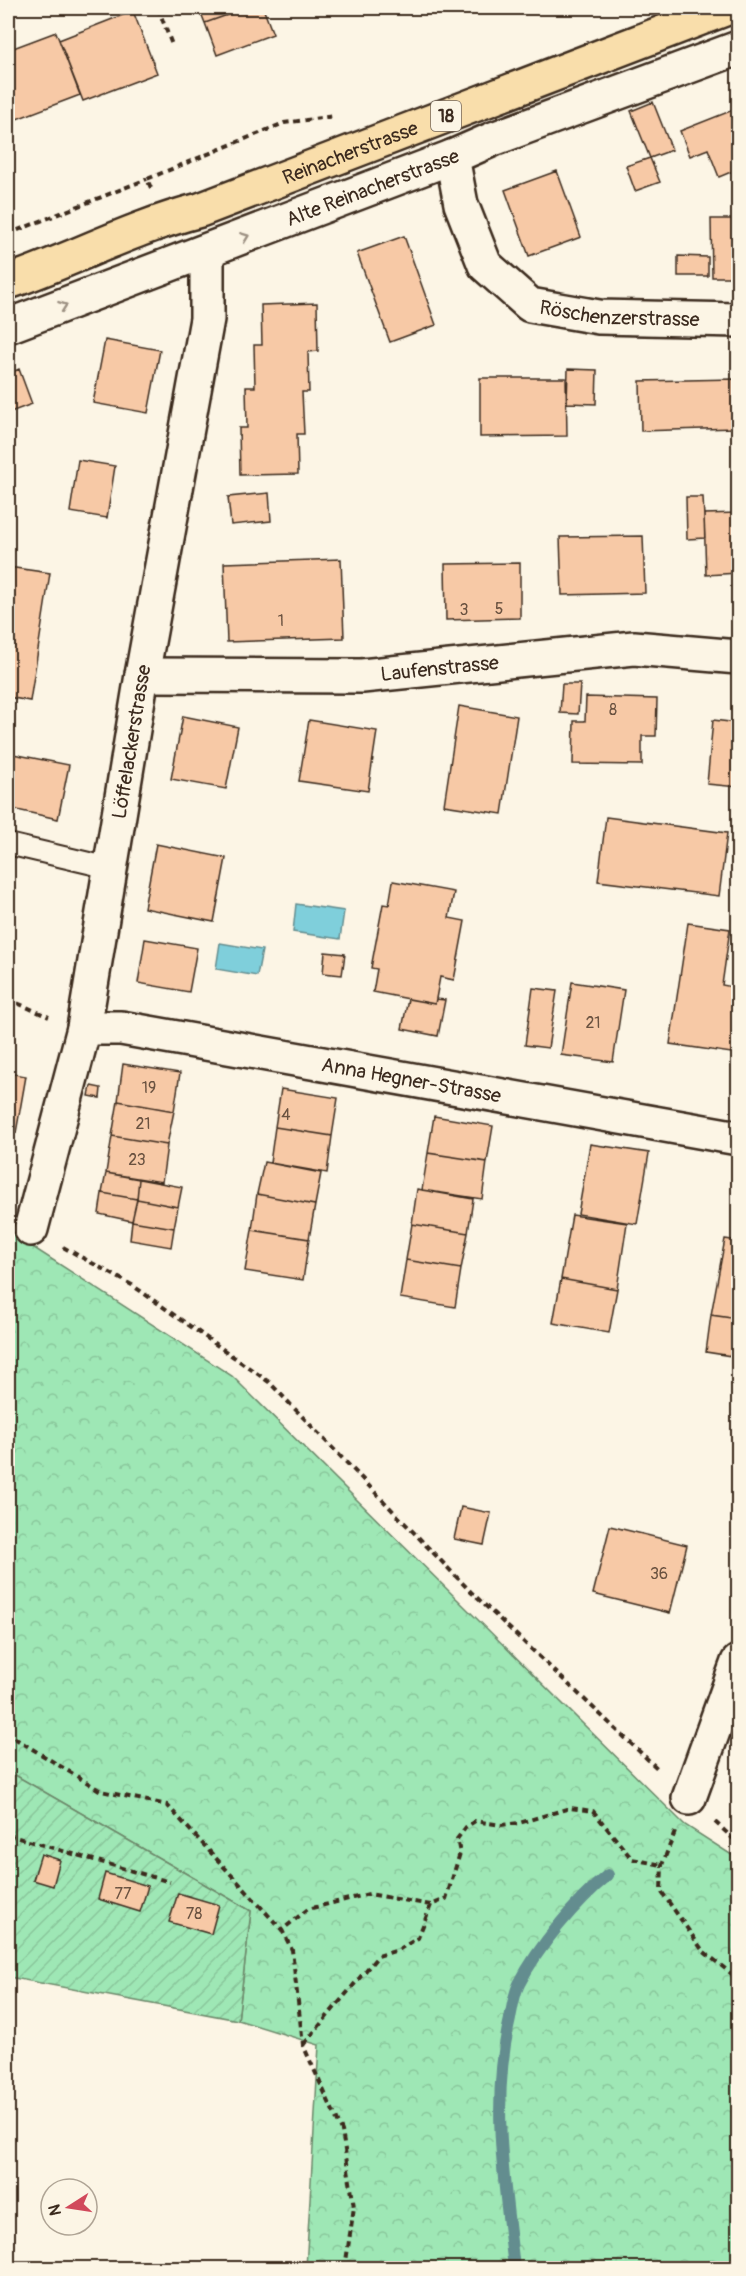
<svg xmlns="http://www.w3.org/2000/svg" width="746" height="2276" font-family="Pangolin,sans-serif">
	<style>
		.forest { fill: url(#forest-crowns); stroke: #6c886a; stroke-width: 1.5 }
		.garden { fill: url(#garden-furrows); stroke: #6c886a; stroke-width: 1.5 }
		.water { fill: #7fcfdb; stroke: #648d8f; stroke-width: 1.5 }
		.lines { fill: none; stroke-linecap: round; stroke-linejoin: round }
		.stream { stroke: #648d8f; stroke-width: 12 }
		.building { fill: #f7c9a6; stroke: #3b2a1e; stroke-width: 1.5 }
		.lane-casing { stroke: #3b2a1e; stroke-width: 24 }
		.street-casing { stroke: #3b2a1e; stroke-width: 38 }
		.primary-casing { stroke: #3b2a1e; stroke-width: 38 }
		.path { stroke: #3b2a1e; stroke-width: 4; stroke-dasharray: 6 4.5; stroke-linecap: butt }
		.lane { stroke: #fcf5e5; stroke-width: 20 }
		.street { stroke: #fcf5e5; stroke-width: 33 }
		.primary { stroke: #f9deab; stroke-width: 33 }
		.oneway { stroke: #9c9082 }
		.labels { text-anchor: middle; stroke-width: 6; stroke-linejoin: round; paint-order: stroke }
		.number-label { font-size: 16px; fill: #6a5240 }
		.shield { fill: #fcf5e5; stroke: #75675a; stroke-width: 1.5 }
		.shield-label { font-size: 18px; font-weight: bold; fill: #3b2a1e }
		.street-label { font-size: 20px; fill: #3b2a1e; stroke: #fcf5e5 }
	</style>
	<defs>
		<pattern id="forest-crowns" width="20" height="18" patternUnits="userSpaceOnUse" patternTransform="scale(1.5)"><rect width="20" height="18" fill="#9ee7b5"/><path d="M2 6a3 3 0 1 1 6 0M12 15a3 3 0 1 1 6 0" fill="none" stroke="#89c69b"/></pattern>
		<pattern id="garden-furrows" width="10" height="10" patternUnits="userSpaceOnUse" patternTransform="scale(1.5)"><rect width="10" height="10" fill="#9ee7b5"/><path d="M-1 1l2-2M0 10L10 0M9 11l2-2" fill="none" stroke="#89c69b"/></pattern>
	</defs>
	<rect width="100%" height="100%" fill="#fcf5e5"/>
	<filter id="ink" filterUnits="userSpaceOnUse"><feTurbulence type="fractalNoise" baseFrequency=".0167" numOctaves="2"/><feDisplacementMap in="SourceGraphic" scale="12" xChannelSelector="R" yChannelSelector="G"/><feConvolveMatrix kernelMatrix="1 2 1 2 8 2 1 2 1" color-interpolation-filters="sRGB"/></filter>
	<g filter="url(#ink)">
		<path class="forest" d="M 8,1231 L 232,1376 L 685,1825 L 738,1859 L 738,2268 L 306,2268 L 319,2045 L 238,2020 L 251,1911 L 8,1771 Z"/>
		<path class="garden" d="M 8,1771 L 251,1911 L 238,2020 L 8,1977 Z"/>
		<path class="water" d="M 296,904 L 344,911 L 340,939 L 293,932 Z
			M 220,943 L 262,950 L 257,976 L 216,969 Z"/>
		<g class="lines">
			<path class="stream" d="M 514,2268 C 505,2185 490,2103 510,2019 C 512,2008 514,1994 519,1984 C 538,1947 575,1902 608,1875"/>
		</g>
		<path class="building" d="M 199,8 L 247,8 L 205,23 Z
			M 247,8 L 263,8 L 273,34 L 217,55 L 205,23 Z
			M 133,11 L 157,73 L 83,101 L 59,40 Z
			M 56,32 L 80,95 L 9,122 L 8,50 Z
			M 653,102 L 672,150 L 650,158 L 631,111 Z
			M 738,108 L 738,169 L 719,177 L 708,149 L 690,156 L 680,131 Z
			M 650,158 L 660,182 L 635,191 L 626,166 Z
			M 557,171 L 581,237 L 529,256 L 505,190 Z
			M 711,219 L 738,219 L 738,277 L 712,277 Z
			M 404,236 L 436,325 L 390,342 L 357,253 Z
			M 678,256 L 708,257 L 708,276 L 678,276 Z
			M 317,303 L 318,351 L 308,352 L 309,392 L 302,392 L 304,434 L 297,434 L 298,474 L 240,475 L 239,428 L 247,428 L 246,387 L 255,387 L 254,345 L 262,345 L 261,305 Z
			M 105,340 L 160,350 L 148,413 L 93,403 Z
			M 19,369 L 32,404 L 8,413 L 8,374 Z
			M 568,369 L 597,370 L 596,404 L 567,403 Z
			M 480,378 L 566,378 L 567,436 L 480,437 Z
			M 734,379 L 734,428 L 641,431 L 640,381 Z
			M 78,460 L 115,466 L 107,518 L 70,512 Z
			M 269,493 L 271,521 L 231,525 L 228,497 Z
			M 686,497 L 703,497 L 705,538 L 687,539 Z
			M 738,513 L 738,573 L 706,575 L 704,514 Z
			M 643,536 L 645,593 L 562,595 L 560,537 Z
			M 341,559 L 344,638 L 227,642 L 224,563 Z
			M 520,563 L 520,618 L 446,620 L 445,564 Z
			M 8,567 L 50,573 L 30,701 L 8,697 Z
			M 562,684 L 580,684 L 578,714 L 560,713 Z
			M 586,697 L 657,699 L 656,736 L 642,736 L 642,765 L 573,764 L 574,721 L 585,721 Z
			M 459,706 L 517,716 L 502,814 L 444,805 Z
			M 183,716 L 238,727 L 226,789 L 171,779 Z
			M 309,720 L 377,731 L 368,791 L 299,781 Z
			M 713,720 L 738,723 L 738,787 L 707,784 Z
			M 13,754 L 69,765 L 58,819 L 8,808 L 8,784 Z
			M 606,817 L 727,833 L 719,896 L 598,881 Z
			M 156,844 L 226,858 L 214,922 L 144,908 Z
			M 393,881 L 454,892 L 449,918 L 465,921 L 454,980 L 440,977 L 435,1004 L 373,992 L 377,969 L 371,968 L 383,904 L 389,905 Z
			M 688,923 L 730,929 L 722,985 L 738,988 L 738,1054 L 670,1044 Z
			M 145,939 L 197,948 L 189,992 L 138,983 Z
			M 325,952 L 345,954 L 342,975 L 323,973 Z
			M 572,982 L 624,990 L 613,1062 L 561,1055 Z
			M 533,988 L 557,991 L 548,1048 L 525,1045 Z
			M 408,999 L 435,1004 L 436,999 L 445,1000 L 438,1036 L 402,1029 Z
			M 123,1064 L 180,1073 L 174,1111 L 118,1101 Z
			M 8,1073 L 26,1076 L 16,1133 L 8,1132 Z
			M 91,1086 L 101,1088 L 100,1098 L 89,1096 Z
			M 281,1089 L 338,1098 L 332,1136 L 275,1127 Z
			M 118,1101 L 174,1111 L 167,1145 L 112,1136 Z
			M 434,1116 L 493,1126 L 487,1162 L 428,1153 Z
			M 275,1127 L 332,1136 L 327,1173 L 270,1163 Z
			M 112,1136 L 167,1145 L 162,1182 L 106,1173 Z
			M 590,1144 L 649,1153 L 637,1224 L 578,1214 Z
			M 428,1153 L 487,1162 L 482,1199 L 422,1190 Z
			M 264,1162 L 321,1173 L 315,1205 L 257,1194 Z
			M 106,1173 L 139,1179 L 137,1199 L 102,1193 Z
			M 139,1179 L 182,1187 L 178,1207 L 137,1199 Z
			M 417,1189 L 473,1199 L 468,1233 L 412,1224 Z
			M 102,1193 L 137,1199 L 132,1221 L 99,1214 Z
			M 257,1194 L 315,1205 L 309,1239 L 252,1230 Z
			M 137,1199 L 178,1207 L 174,1228 L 132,1221 Z
			M 738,1211 L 738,1241 L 734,1241 Z
			M 572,1215 L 627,1223 L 617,1289 L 561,1279 Z
			M 132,1221 L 174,1228 L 171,1247 L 130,1240 Z
			M 412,1224 L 468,1233 L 461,1269 L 406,1260 Z
			M 252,1230 L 309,1239 L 303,1280 L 245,1271 Z
			M 725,1239 L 738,1241 L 738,1319 L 711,1315 Z
			M 406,1260 L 461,1269 L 455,1307 L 400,1298 Z
			M 561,1279 L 617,1289 L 609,1333 L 553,1323 Z
			M 711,1315 L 738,1319 L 738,1357 L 706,1352 Z
			M 461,1507 L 491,1513 L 484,1545 L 454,1539 Z
			M 610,1526 L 687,1545 L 670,1613 L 593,1594 Z
			M 41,1854 L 60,1860 L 53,1886 L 33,1880 Z
			M 105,1873 L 148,1886 L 140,1912 L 98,1899 Z
			M 178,1893 L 219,1905 L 211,1934 L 169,1922 Z"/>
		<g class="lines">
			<defs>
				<path id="lane" d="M 8,844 L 110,868"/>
				<g id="street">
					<path id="s1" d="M 452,157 L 461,204 L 485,265 L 530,305 L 599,317 L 738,320"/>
					<path id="s2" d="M 8,326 L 452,157 L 493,139 L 738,48"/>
					<path id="s3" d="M 142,675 L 362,676 L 634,648 L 738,657"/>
					<path id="s4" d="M 84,1028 L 121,1028 L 738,1138"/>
					<path id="s5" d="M 31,1229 L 84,1028 L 142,675 L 207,319 L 207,251"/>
					<path d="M 689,1798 L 738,1662"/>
				</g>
				<g id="primary">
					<path id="s6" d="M 8,282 C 72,260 133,227 200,210 L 727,8"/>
				</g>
			</defs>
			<use href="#lane" class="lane-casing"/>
			<use href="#street" class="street-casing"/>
			<use href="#primary" class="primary-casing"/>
			<path class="path" d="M 158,8 L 172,45
				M 151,188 L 147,179 L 284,123 L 335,116
				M 8,234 L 147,179
				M 8,999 L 49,1017
				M 63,1247 L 132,1285 L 269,1382 L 471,1592 L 659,1770
				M 8,1729 L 16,1739 L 101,1791 L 167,1805 L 282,1930
				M 715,1822 L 738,1843
				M 675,1832 L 662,1865 L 661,1891 L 703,1951 L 738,1979
				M 8,1835 L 170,1882
				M 304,2044 L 378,1956 L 398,1950 L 418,1938 L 431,1905
				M 345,2268 L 354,2207 L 342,2131 L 303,2045 L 292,1950 L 282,1930 L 308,1909 L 369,1894 L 431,1905 L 446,1899 L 460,1853 L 457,1839 L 466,1827 L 475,1821 L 501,1825 L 519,1823 L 570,1808 L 593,1811 L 632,1859 L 662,1865"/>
			<use href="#lane" class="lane"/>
			<use href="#street" class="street"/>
			<use href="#primary" class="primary"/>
		</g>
		<defs><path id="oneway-chevron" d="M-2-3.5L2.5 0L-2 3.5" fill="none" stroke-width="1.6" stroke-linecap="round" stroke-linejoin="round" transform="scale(1.5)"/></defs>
		<g class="oneway">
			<use href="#oneway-chevron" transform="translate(245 237) rotate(-21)"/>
			<use href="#oneway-chevron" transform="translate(63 306) rotate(-20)"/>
		</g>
	</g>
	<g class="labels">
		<g class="number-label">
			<text x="499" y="614">5</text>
			<text x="464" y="615">3</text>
			<text x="281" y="626">1</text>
			<text x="613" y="715">8</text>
			<text x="593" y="1028">21</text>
			<text x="149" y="1093">19</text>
			<text x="286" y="1120">4</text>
			<text x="143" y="1129">21</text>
			<text x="137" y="1165">23</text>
			<text x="659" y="1579">36</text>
			<text x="123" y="1899">77</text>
			<text x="194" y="1919">78</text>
		</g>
		<rect class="shield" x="431" y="101" width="30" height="30" rx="4.5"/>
		<g class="shield-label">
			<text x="446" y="122">18</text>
		</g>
		<g class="street-label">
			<text dy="7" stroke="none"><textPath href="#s6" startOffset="366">Reinacherstrasse</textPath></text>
			<text dy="7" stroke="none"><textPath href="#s2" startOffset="390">Alte Reinacherstrasse</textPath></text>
			<text dy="7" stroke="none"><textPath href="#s1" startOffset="264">Röschenzerstrasse</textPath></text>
			<text dy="7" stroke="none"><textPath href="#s3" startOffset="298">Laufenstrasse</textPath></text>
			<text dy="7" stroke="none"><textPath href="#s5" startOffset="498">Löffelackerstrasse</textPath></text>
			<text dy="7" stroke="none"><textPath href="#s4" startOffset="332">Anna Hegner-Strasse</textPath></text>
		</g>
	</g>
	<rect width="746" height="2276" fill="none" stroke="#fcf5e5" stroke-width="30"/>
	<rect x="15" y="15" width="716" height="2246" fill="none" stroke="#3b2a1e" stroke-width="2" filter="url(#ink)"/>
	<g transform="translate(69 2207) rotate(258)"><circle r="28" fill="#fcf5e5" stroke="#afa495" stroke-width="1.5"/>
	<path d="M0-4.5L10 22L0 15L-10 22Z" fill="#d1495b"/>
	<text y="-9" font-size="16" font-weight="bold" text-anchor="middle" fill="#3b2a1e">N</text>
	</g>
</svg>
